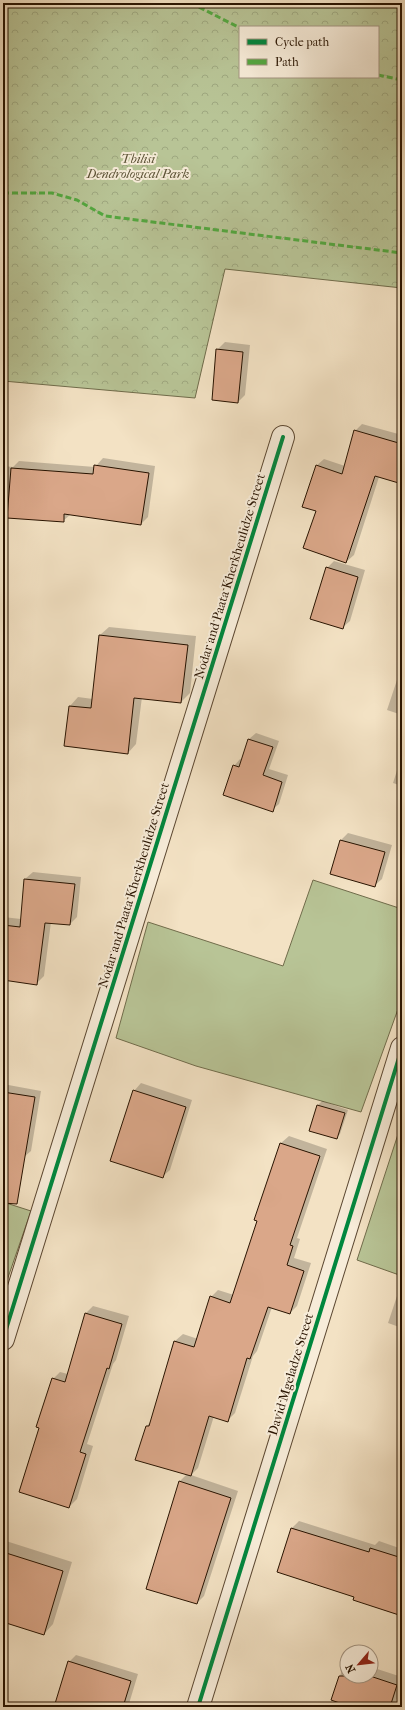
<svg xmlns="http://www.w3.org/2000/svg" width="405" height="1710" font-family="'IM FELL French Canon',serif">
	<style>
		.grass { fill: #b8c496; stroke: #706c4b }
		.forest { fill: url(#forest-crowns); stroke: #706c4b; fill-rule: evenodd }
		.shadow { fill: #0003 }
		.building { fill: #daa789; stroke: #281300 }
		.lines { fill: none; stroke-linecap: round; stroke-linejoin: round }
		.street-casing { stroke: #5b4731; stroke-width: 24 }
		.street { stroke: #f7ecd9; stroke-width: 22 }
		.quiet { stroke: #53a840; stroke-width: 3; stroke-dasharray: 6 3; stroke-linecap: butt }
		.cycleway-casing { stroke: #f7ecd9; stroke-width: 6 }
		.cycleway { stroke: #00873e; stroke-width: 4 }
		.labels { text-anchor: middle; stroke-width: 4; stroke-linejoin: round; paint-order: stroke }
		.park-label { font-size: 13px; font-style: italic; fill: #5a5134; stroke: #f7ecd9 }
		.street-label { font-size: 13px; fill: #281300; stroke: #f7ecd9 }
	</style>
	<defs>
		<pattern id="forest-crowns" width="20" height="18" patternUnits="userSpaceOnUse"><rect width="20" height="18" fill="#b8c496"/><path d="M2 6a3 3 0 1 1 6 0M12 15a3 3 0 1 1 6 0" fill="none" stroke="#9ea880"/></pattern>
	</defs>
	<rect width="100%" height="100%" fill="#f3e2c4"/>
	<filter id="stains"><feTurbulence type="fractalNoise" baseFrequency=".005" numOctaves="4"/><feColorMatrix values="0 0 0 0 .2 0 0 0 0 .09 0 0 0 0 .02 0 0 0 .5 -.17"/></filter>
	<radialGradient id="worn" r=".72"><stop offset=".6" stop-color="#630" stop-opacity="0"/><stop offset="1" stop-color="#630" stop-opacity=".3"/></radialGradient>
	<path class="grass" d="M 313,880 L 402,909 L 402,998 L 361,1112 L 196,1066 L 116,1038 L 148,922 L 283,966 Z
		M 402,1122 L 402,1276 L 357,1260 Z
		M 3,1202 L 31,1211 L 3,1292 Z"/>
	<path class="forest" d="M 3,3 L 402,3 L 402,288 L 225,269 L 195,398 L 3,381 ZM 240,27 L 378,27 L 378,77 L 240,77 Z"/>
	<path class="shadow" d="M 225,342 L 250,345 L 245,395 L 238,402 L 213,400 L 217,350 Z
		M 362,424 L 402,435 L 402,483 L 379,477 L 354,555 L 346,562 L 317,510 L 316,466 L 324,459 L 345,466 L 355,431 Z
		M 103,458 L 155,466 L 148,517 L 141,524 L 71,514 L 63,521 L 3,517 L 3,466 L 13,467 L 19,461 L 95,467 Z
		M 334,561 L 365,570 L 350,621 L 342,628 L 327,568 Z
		M 109,627 L 196,636 L 190,693 L 181,702 L 142,697 L 136,744 L 128,753 L 65,745 L 70,706 L 78,697 L 93,699 L 100,635 Z
		M 402,675 L 402,715 L 387,710 L 397,680 Z
		M 256,733 L 279,741 L 269,769 L 288,775 L 279,804 L 272,810 L 234,766 L 240,759 L 243,760 L 249,739 Z
		M 402,755 L 402,786 L 393,783 Z
		M 348,833 L 392,845 L 382,879 L 374,886 L 331,874 L 341,840 Z
		M 33,872 L 81,877 L 77,917 L 70,924 L 51,922 L 44,976 L 36,984 L 3,979 L 3,917 L 21,919 L 25,879 Z
		M 141,1083 L 192,1100 L 170,1170 L 162,1177 L 134,1091 Z
		M 3,1084 L 41,1091 L 31,1151 L 24,1157 L 3,1154 Z
		M 322,1101 L 348,1110 L 340,1134 L 336,1138 L 310,1130 L 318,1105 Z
		M 289,1136 L 327,1149 L 297,1238 L 300,1239 L 294,1258 L 311,1263 L 297,1306 L 290,1313 L 272,1307 L 257,1351 L 253,1356 L 235,1413 L 228,1420 L 214,1416 L 198,1468 L 191,1475 L 238,1491 L 204,1596 L 197,1603 L 148,1588 L 180,1481 L 187,1474 L 147,1426 L 151,1421 L 175,1341 L 183,1334 L 198,1339 L 211,1297 L 218,1290 L 234,1295 L 258,1220 L 256,1219 L 281,1143 Z
		M 401,1284 L 402,1284 L 402,1328 L 388,1323 Z
		M 93,1306 L 129,1316 L 116,1360 L 113,1364 L 87,1444 L 93,1446 L 77,1499 L 69,1507 L 40,1427 L 53,1379 L 60,1372 L 68,1374 L 86,1313 Z
		M 402,1389 L 402,1405 L 397,1404 Z
		M 299,1521 L 375,1545 L 379,1541 L 402,1549 L 402,1615 L 355,1596 L 278,1571 L 292,1528 Z
		M 6,1541 L 72,1562 L 53,1624 L 44,1634 L 3,1621 L 3,1544 Z
		M 76,1655 L 138,1674 L 128,1707 L 55,1707 L 69,1662 Z
		M 347,1663 L 347,1676 L 371,1676 L 371,1667 L 402,1677 L 402,1683 L 394,1707 L 354,1707 L 332,1700 L 343,1667 Z
		M 3,1688 L 5,1688 L 5,1702 L 21,1707 L 3,1707 Z"/>
	<path class="building" d="M 216,349 L 243,352 L 238,403 L 212,400 Z
		M 354,430 L 402,444 L 402,484 L 375,476 L 346,563 L 303,548 L 316,511 L 302,507 L 316,465 L 342,474 Z
		M 94,465 L 149,473 L 141,525 L 64,514 L 64,522 L 7,518 L 11,468 L 93,474 Z
		M 326,567 L 358,577 L 343,629 L 310,619 Z
		M 99,635 L 188,645 L 181,703 L 134,698 L 128,754 L 64,746 L 69,706 L 91,708 Z
		M 248,739 L 273,747 L 263,775 L 282,782 L 273,812 L 223,795 L 233,765 L 239,767 Z
		M 340,840 L 385,852 L 375,887 L 330,874 Z
		M 24,879 L 75,884 L 70,925 L 45,923 L 37,985 L 3,980 L 3,925 L 20,927 Z
		M 133,1090 L 186,1107 L 163,1178 L 110,1161 Z
		M 3,1092 L 35,1097 L 17,1204 L 3,1203 Z
		M 317,1105 L 345,1113 L 337,1139 L 309,1131 Z
		M 280,1143 L 320,1156 L 290,1245 L 293,1246 L 287,1265 L 304,1271 L 290,1314 L 268,1307 L 250,1359 L 247,1358 L 228,1422 L 209,1416 L 191,1476 L 135,1460 L 146,1426 L 149,1426 L 174,1341 L 194,1347 L 210,1296 L 230,1303 L 257,1221 L 254,1220 Z
		M 85,1313 L 122,1324 L 109,1369 L 107,1368 L 80,1452 L 86,1454 L 69,1508 L 19,1492 L 39,1428 L 36,1427 L 52,1378 L 65,1382 Z
		M 179,1481 L 231,1498 L 197,1604 L 146,1589 Z
		M 291,1528 L 369,1552 L 370,1548 L 402,1558 L 402,1616 L 353,1600 L 354,1597 L 277,1572 Z
		M 3,1552 L 63,1571 L 44,1635 L 3,1622 Z
		M 68,1661 L 131,1681 L 123,1707 L 54,1707 Z
		M 339,1676 L 370,1676 L 397,1685 L 390,1707 L 351,1707 L 331,1700 Z"/>
	<g class="lines">
		<defs>
			<path id="street" d="M 3,1339 L 283,437
				M 198,1707 L 402,1048"/>
		</defs>
		<use href="#street" class="street-casing"/>
		<use href="#street" class="street"/>
		<path class="quiet" d="M 191,3 L 240,28
			M 378,75 L 402,80
			M 3,193 L 52,193 L 77,200 L 105,216 L 402,253"/>
		<defs>
			<path id="cycleway" d="M 3,1339 L 283,437
				M 198,1707 L 402,1048"/>
		</defs>
		<use href="#cycleway" class="cycleway-casing"/>
		<use href="#cycleway" class="cycleway"/>
	</g>
	<g class="labels">
		<g class="park-label">
			<text x="138" y="163">Tbilisi<tspan x="138" dy="15">Dendrological Park</tspan></text>
		</g>
		<g class="street-label">
			<text transform="translate(229 576) rotate(-73)" y="5">Nodar and Paata Kherkheulidze Street</text>
			<text transform="translate(133 885) rotate(-73)" y="5">Nodar and Paata Kherkheulidze Street</text>
			<text transform="translate(290 1374) rotate(-73)" y="5">David Mgeladze Street</text>
		</g>
	</g>
	<rect width="405" height="1710" fill="none" stroke="#f3e2c4" stroke-width="16"/>
	<rect x="4" y="4" width="397" height="1702" fill="none" stroke="#281300" stroke-width="2"/>
	<rect x="8" y="8" width="389" height="1694" fill="none" stroke="#281300"/>
	<rect x="239" y="26" width="140" height="52" fill="#f7ecd9" stroke="#a49582"/>
	<rect x="247" y="39" width="20" height="6" fill="#00873e" stroke="#a49582"/>
	<text x="275" y="46" font-size="12" fill="#281300">Cycle path</text>
	<rect x="247" y="59" width="20" height="6" fill="#53a840" stroke="#a49582"/>
	<text x="275" y="66" font-size="12" fill="#281300">Path</text>
	<g transform="translate(359 1664) rotate(242)"><circle r="19" fill="#f7ecd9" stroke="#a49582"/>
	<path d="M0-3L7 15L0 10L-7 15Z" fill="#8f2418"/>
	<text y="-6" font-size="11" font-weight="bold" text-anchor="middle" fill="#281300">N</text>
	</g>
	<rect width="100%" height="100%" filter="url(#stains)"/>
	<rect width="100%" height="100%" fill="url(#worn)"/>
</svg>
